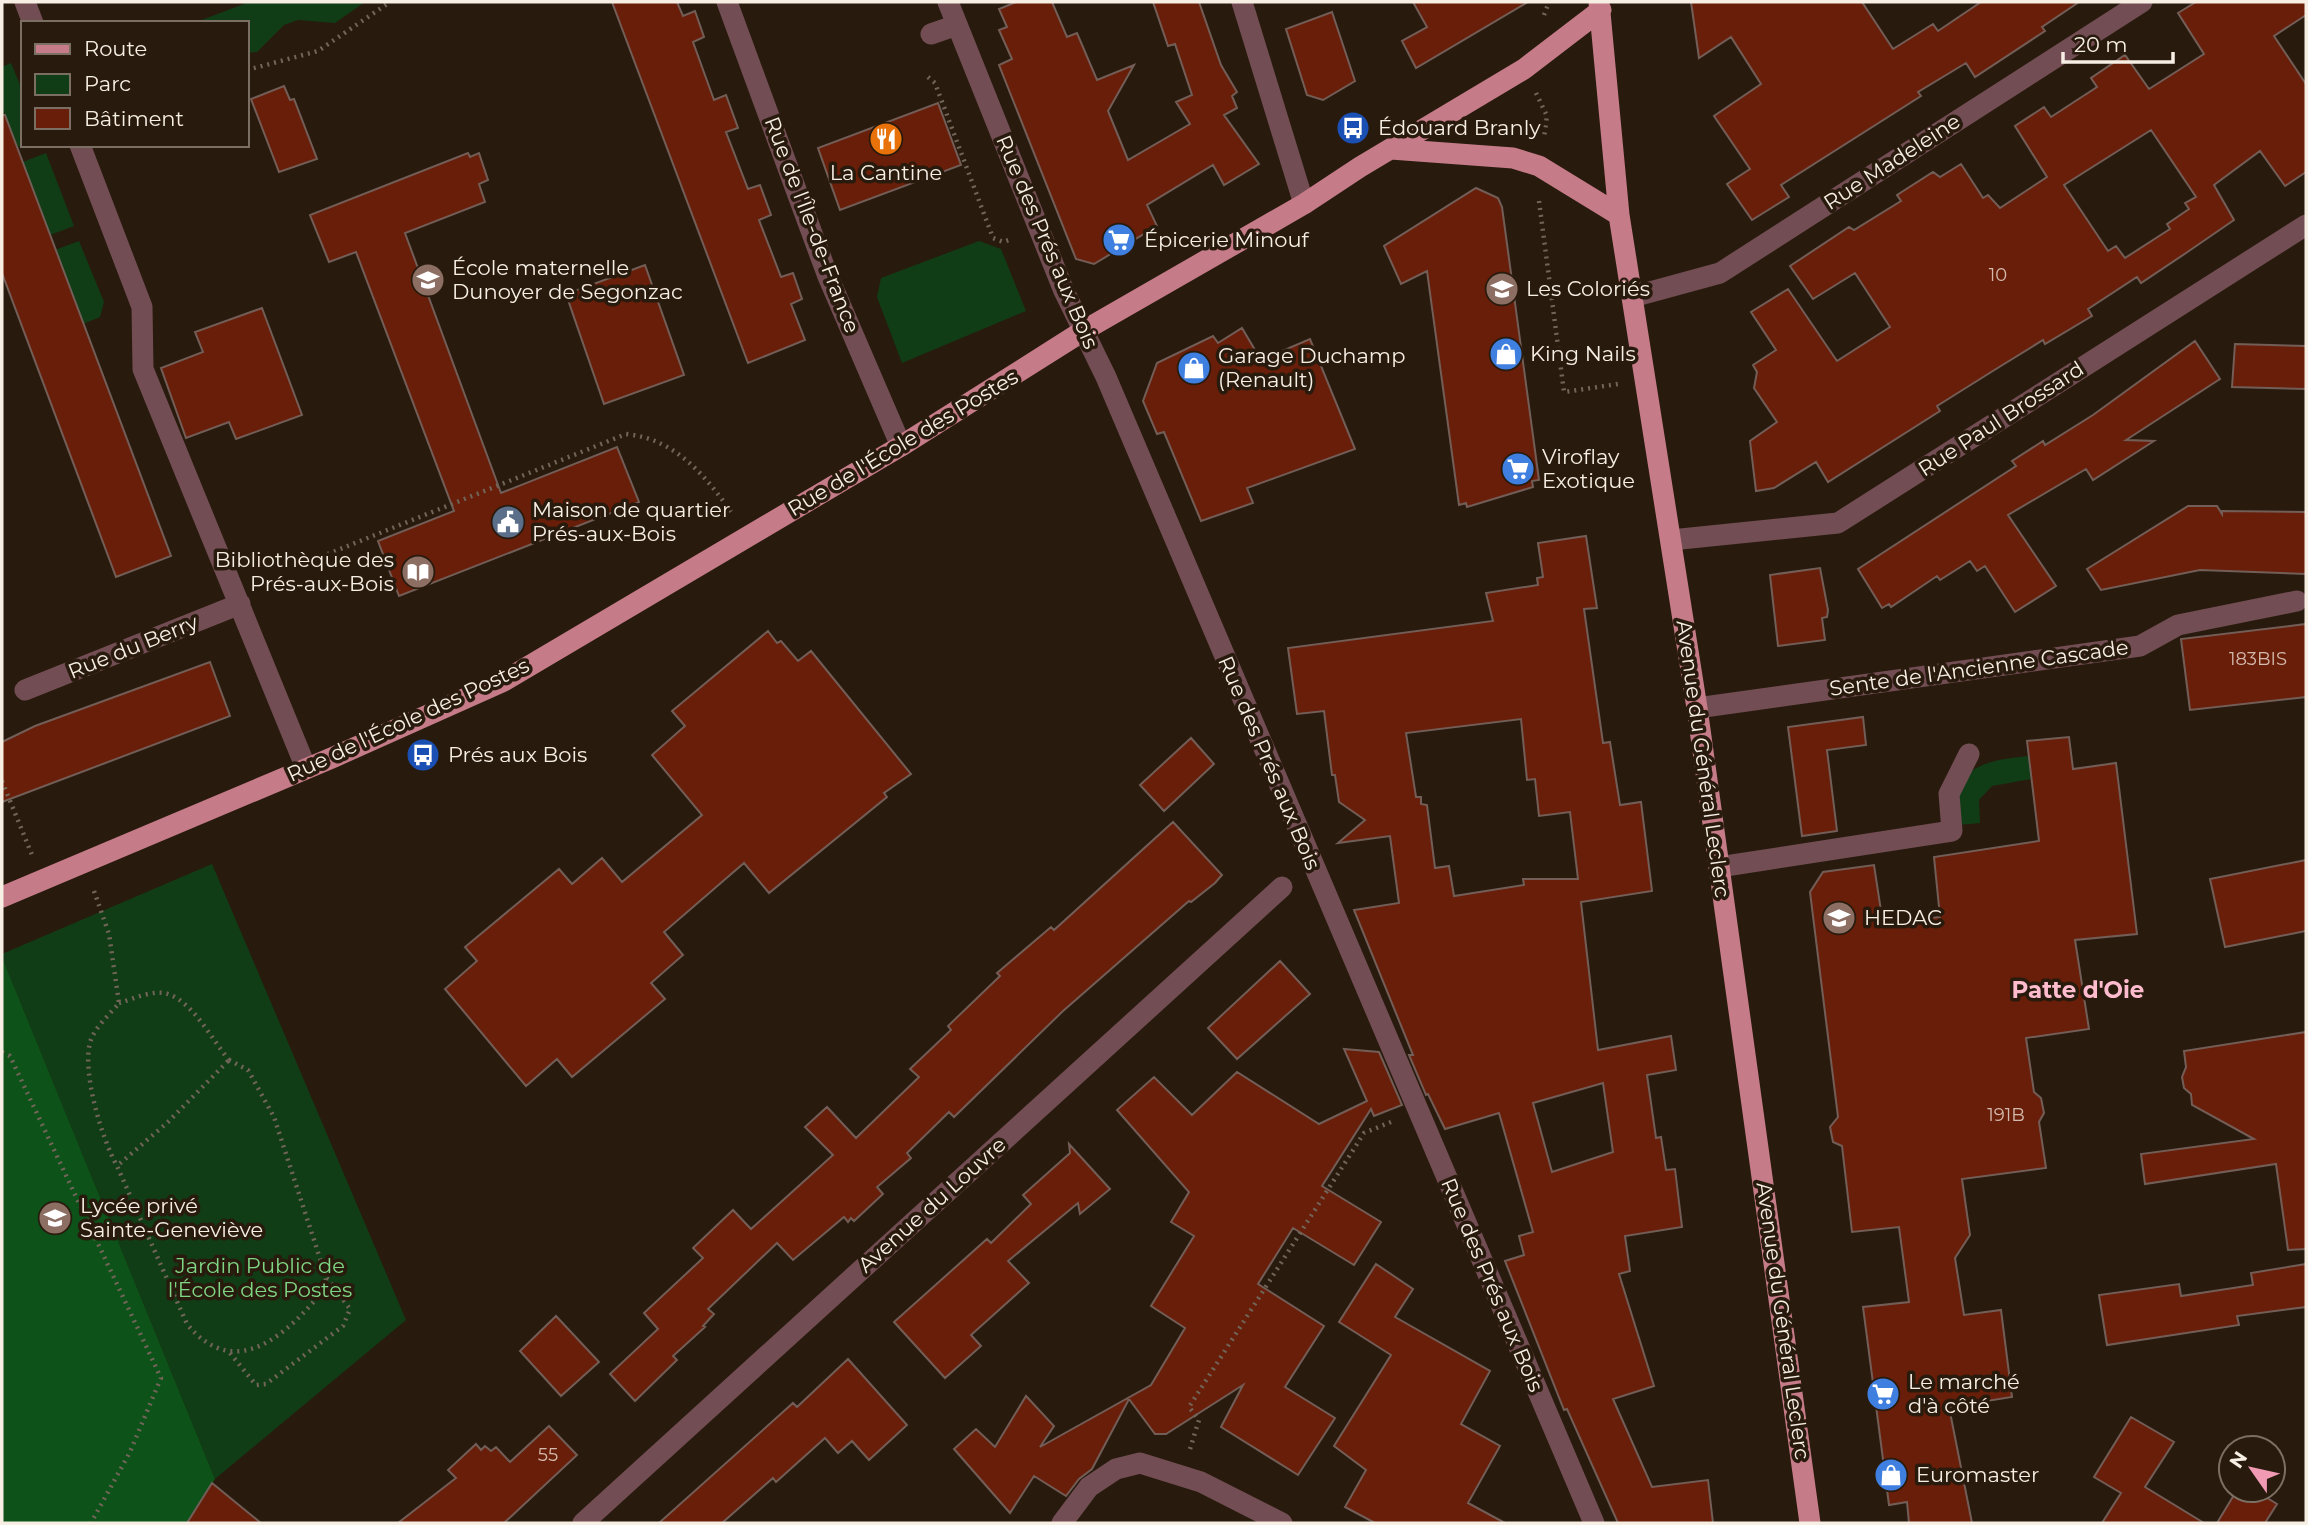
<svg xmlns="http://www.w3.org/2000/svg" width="2308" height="1525" font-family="Montserrat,sans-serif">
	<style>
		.green { fill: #113d16 }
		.forest { fill: #0c5219 }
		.building { fill: #691e09; stroke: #735d57; stroke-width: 2; fill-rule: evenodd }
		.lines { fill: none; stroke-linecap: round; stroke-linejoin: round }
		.path { stroke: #716558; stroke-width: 4.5; stroke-dasharray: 2 5; stroke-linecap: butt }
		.minor { stroke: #724d53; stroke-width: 21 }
		.major { stroke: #c67b88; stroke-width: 21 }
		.labels { text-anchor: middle; stroke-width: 7; stroke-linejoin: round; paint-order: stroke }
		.number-label { font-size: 18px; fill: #d4baad }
		.poi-label { font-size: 21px; fill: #f7eee4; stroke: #281b0d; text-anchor: start }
		.street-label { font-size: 21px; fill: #f7eee4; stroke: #281b0d }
		.park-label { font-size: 21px; fill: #7fd685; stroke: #281b0d }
		.neighbourhood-label { font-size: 23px; font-weight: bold; fill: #ffbccf; stroke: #281b0d }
	</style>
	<rect width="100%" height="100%" fill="#281b0d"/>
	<path class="green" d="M 249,2 L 365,2 L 335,23 L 298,20 L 284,25 L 257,52 L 247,53 L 247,23 L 194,23 Z
		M 11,63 L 23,92 L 23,145 L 17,147 L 2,107 L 2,67 Z
		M 46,153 L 74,226 L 50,235 L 23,162 Z
		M 79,241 L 104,302 L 100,317 L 83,324 L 55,250 Z
		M 979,241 L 1001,249 L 1026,311 L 902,363 L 877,297 L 881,278 Z
		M 2029,756 L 2031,779 L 1992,786 L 1979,800 L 1980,823 L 1958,825 C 1957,817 1953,804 1955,797 C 1962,762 2001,759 2029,756 Z
		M 212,864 L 406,1320 L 215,1479 L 2,957 L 2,954 Z"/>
	<path class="forest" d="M 2,957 L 215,1479 L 188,1523 L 2,1523 Z"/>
	<path class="building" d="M 612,2 L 677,2 L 683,16 L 695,11 L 704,37 L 693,42 L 714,100 L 726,95 L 738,128 L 726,132 L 748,189 L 760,185 L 771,215 L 759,220 L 781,277 L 793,273 L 802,299 L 791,304 L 805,340 L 748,363 Z
		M 1016,2 L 1052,2 L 1067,37 L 1077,33 L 1097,80 L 1134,65 L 1108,111 L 1128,160 L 1190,124 L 1176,102 L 1192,95 L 1175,44 L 1168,46 L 1153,2 L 1199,2 L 1221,65 L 1237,92 L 1232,96 L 1237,108 L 1224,115 L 1259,164 L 1224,185 L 1213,165 L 1147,205 L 1157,226 L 1094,264 L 1076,259 L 999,65 L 1012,59 L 999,30 L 1007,27 L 999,9 Z
		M 1413,2 L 1528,2 L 1416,68 L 1402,41 L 1427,27 Z
		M 1691,2 L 1862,2 L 1893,49 L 1933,24 L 1938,31 L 1981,2 L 2079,2 L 2042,27 L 2045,31 L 1975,77 L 1966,63 L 1918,92 L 1921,96 L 1781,185 L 1789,197 L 1752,220 L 1727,184 L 1750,169 L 1714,116 L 1761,84 L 1731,37 L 1699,58 Z
		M 2196,2 L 2306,2 L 2306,15 L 2274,36 L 2306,84 L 2306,172 L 2285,186 L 2260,151 L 2214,185 L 2234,220 L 2186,253 L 2141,283 L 2137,277 L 2088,309 L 2092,316 L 2045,344 L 2043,340 L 1996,369 L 1937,406 L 1940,411 L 1828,482 L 1816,462 L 1774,488 L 1756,491 L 1750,441 L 1777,422 L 1754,388 L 1757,372 L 1753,365 L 1776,350 L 1751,312 L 1788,289 L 1837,361 L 1890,327 L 1855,273 L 1813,299 L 1790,266 L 1849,227 L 1854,230 L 1901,201 L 1897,195 L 1933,172 L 1940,177 L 1961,164 L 1983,198 L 1988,195 L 2000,208 L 2047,177 L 2015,126 L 2044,107 L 2051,117 L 2097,87 L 2091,78 L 2125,55 L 2149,89 L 2204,54 L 2178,13 ZM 2151,130 L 2196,197 L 2185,203 L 2189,209 L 2167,224 L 2170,229 L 2125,258 L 2116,246 L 2108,251 L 2064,185 Z
		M 1332,12 L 1355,81 L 1323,100 L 1307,95 L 1286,29 Z
		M 284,86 L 290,100 L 294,99 L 317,159 L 279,172 L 251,99 Z
		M 938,103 L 961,165 L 840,210 L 818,148 Z
		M 2,115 L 5,115 L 171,556 L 116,577 L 2,273 Z
		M 468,153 L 470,157 L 479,153 L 488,180 L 479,184 L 485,202 L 405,233 L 501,493 L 617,447 L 639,502 L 399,596 L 378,541 L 454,511 L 356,252 L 329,262 L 310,215 Z
		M 1476,188 L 1498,198 L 1502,207 L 1539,480 L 1532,481 L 1533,487 L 1467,507 L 1466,503 L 1459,505 L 1427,271 L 1401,284 L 1384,246 Z
		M 645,265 L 684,375 L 604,404 L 566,294 Z
		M 262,308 L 302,415 L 236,439 L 229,422 L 186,438 L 161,368 L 203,352 L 195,332 Z
		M 1242,328 L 1261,360 L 1310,339 L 1355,449 L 1247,488 L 1253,503 L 1201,521 L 1164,432 L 1157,434 L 1143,401 L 1157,363 L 1213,336 L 1218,343 Z
		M 2195,341 L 2220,379 L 2126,440 L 2154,441 L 2093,480 L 2086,469 L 2008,515 L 2056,586 L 2015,612 L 1985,566 L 1977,571 L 1970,561 L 1940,580 L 1937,576 L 1891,607 L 1889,604 L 1882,608 L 1858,569 L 2016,466 L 2012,461 L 2043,441 L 2045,445 L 2093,415 Z
		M 2235,344 L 2306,346 L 2306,389 L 2232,387 Z
		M 2188,506 L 2217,506 L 2222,514 L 2222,511 L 2306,512 L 2306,574 L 2200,570 L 2101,590 L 2087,569 Z
		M 1586,536 L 1597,608 L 1584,609 L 1603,743 L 1610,742 L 1620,805 L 1641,802 L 1652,891 L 1581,902 L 1598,1050 L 1671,1036 L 1676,1070 L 1647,1075 L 1656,1138 L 1661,1137 L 1666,1170 L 1675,1169 L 1682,1227 L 1625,1236 L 1630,1271 L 1619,1274 L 1654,1386 L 1613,1399 L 1652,1487 L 1708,1480 L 1713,1523 L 1618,1523 L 1567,1409 L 1564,1410 L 1505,1261 L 1524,1255 L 1519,1236 L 1533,1232 L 1499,1113 L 1445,1129 L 1428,1094 L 1426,1095 L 1409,1055 L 1413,1055 L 1354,910 L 1399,903 L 1390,836 L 1338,843 L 1365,820 L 1339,802 L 1335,775 L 1332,775 L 1324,711 L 1297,714 L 1288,648 L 1493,621 L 1486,593 L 1538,585 L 1537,578 L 1543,577 L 1538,543 ZM 1521,719 L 1527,780 L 1535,779 L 1539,816 L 1570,812 L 1578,879 L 1523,879 L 1524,885 L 1454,896 L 1449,866 L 1435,868 L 1427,805 L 1421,804 L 1421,797 L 1416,797 L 1406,733 ZM 1603,1083 L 1613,1152 L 1552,1172 L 1533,1103 Z
		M 1820,568 L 1828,610 L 1827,617 L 1822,618 L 1825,640 L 1778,646 L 1770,575 Z
		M 2306,624 L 2306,697 L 2190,710 L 2181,639 Z
		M 768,631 L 777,643 L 781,641 L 798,661 L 811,651 L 911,774 L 884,793 L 887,797 L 769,893 L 744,863 L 664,932 L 683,955 L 651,983 L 665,999 L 572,1077 L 557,1059 L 526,1086 L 445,989 L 477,961 L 465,947 L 559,869 L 572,884 L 602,858 L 622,882 L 702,815 L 652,755 L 685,726 L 672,711 Z
		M 210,662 L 230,716 L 2,802 L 2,742 L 35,726 Z
		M 1863,717 L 1866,745 L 1827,750 L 1837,831 L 1802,836 L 1788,727 Z
		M 2069,737 L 2073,769 L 2116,763 L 2137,934 L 2075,940 L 2089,1029 L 2026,1038 L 2034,1092 L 2041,1098 L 2044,1113 L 2039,1122 L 2046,1168 L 1962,1179 L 1970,1235 L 1955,1258 L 1964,1315 L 2001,1310 L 2012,1397 L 1949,1407 L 1972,1523 L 1909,1523 L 1907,1502 L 1889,1505 L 1863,1307 L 1909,1302 L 1899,1227 L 1852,1232 L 1842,1146 L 1833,1142 L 1830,1127 L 1838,1117 L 1810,892 L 1823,872 L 1874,865 L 1883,924 L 1940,917 L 1934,857 L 2039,841 L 2027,741 Z
		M 1191,738 L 1214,764 L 1164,811 L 1140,785 Z
		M 1173,822 L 1222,875 L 1215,883 L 1191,902 L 1189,901 L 1063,1011 L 954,1117 L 949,1112 L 907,1153 L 911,1158 L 877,1187 L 883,1194 L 854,1221 L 851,1218 L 848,1222 L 844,1217 L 793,1260 L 777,1243 L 708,1309 L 714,1314 L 703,1326 L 705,1327 L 673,1356 L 677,1360 L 635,1401 L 610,1374 L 658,1329 L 644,1313 L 703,1258 L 693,1248 L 733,1210 L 751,1229 L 833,1155 L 805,1127 L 827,1107 L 856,1138 L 919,1077 L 910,1069 L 951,1030 L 948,1026 L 1000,976 L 997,973 L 1051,927 L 1054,930 Z
		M 2306,860 L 2306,931 L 2225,947 L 2210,879 Z
		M 1280,961 L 1310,994 L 1237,1059 L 1208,1028 Z
		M 2306,1032 L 2306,1249 L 2288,1250 L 2276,1164 L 2145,1184 L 2141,1154 L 2254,1139 L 2192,1105 L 2191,1094 L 2184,1088 L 2182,1077 L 2186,1067 L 2184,1051 Z
		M 1344,1049 L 1379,1052 L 1402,1105 L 1374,1116 L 1371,1109 L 1322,1186 L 1381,1222 L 1354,1265 L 1293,1228 L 1258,1284 L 1324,1326 L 1285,1387 L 1335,1418 L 1298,1475 L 1221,1427 L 1243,1385 L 1166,1434 L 1155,1434 L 1129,1399 L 1092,1469 L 1079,1479 L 1066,1496 L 1034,1476 L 1010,1513 L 954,1449 L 976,1429 L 995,1447 L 1026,1396 L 1054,1426 L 1040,1447 L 1151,1385 L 1185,1328 L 1151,1306 L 1194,1236 L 1171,1222 L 1189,1192 L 1117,1110 L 1154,1077 L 1192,1115 L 1237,1072 L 1319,1124 L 1367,1101 Z
		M 1069,1144 L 1110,1189 L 1080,1214 L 1078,1203 L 1008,1261 L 1029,1283 L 971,1335 L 981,1346 L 945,1378 L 894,1322 L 987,1239 L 991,1243 L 1031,1204 L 1023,1195 L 1070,1153 Z
		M 1376,1264 L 1413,1289 L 1395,1317 L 1490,1371 L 1461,1424 L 1500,1446 L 1468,1503 L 1505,1523 L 1375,1523 L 1345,1507 L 1366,1470 L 1334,1446 L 1391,1355 L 1339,1322 Z
		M 2306,1264 L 2306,1307 L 2237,1316 L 2239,1325 L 2107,1345 L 2099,1295 L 2179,1284 L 2181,1296 L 2253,1285 L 2251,1273 Z
		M 556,1316 L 599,1362 L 561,1396 L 520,1351 Z
		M 848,1359 L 907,1425 L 869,1460 L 852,1441 L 838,1453 L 825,1438 L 776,1482 L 773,1478 L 722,1523 L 659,1523 L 793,1403 L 797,1407 Z
		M 2131,1417 L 2174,1442 L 2145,1487 L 2204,1523 L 2102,1523 L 2121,1493 L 2094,1477 Z
		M 549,1426 L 577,1455 L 504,1523 L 398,1523 L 456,1478 L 448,1470 L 476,1444 L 481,1450 L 485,1446 L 491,1451 L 496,1447 L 510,1462 Z
		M 212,1483 L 261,1523 L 187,1523 Z
		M 2237,1490 L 2254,1490 L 2277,1504 L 2265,1523 L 2217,1523 Z"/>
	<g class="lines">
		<path class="path" d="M 1544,15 L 1549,2
			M 247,70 L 318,51 L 390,2
			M 928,77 L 935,83 L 993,238 L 1003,242 L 1012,239
			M 1536,93 L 1547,116 L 1544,138
			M 1539,201 L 1564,392 L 1618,384
			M 308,562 L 626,434 C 675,439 704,474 732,513
			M 2,781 L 32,855
			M 94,891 L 109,934 L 119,1003 C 110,1014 93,1029 90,1043 C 82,1073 102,1139 117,1166
			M 119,1003 C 133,999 154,989 168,994 C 194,1003 212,1040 229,1060
			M 2,1052 L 10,1056 L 161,1378 L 130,1452 L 91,1523
			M 229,1060 L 248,1070 L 274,1117 L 326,1277 L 326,1287 C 289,1333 236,1384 187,1324 L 117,1166 L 168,1122 Z
			M 230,1353 L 256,1385 L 266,1384 L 343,1326 L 350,1309 L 326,1277
			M 1190,1449 L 1199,1420 L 1189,1407 L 1364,1133 L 1391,1122"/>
		<path class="minor" d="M 25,2 L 33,23
			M 727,2 L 827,274 L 901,446
			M 948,2 L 1064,291 L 1106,377 L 1594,1523
			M 1242,2 L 1304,204
			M 931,34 L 957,25
			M 80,145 L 142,307 L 143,369 L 306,768
			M 1632,297 L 1720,273 L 2142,2
			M 1671,540 L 1838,523 L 2306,225
			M 25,690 L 240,604
			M 1697,708 L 2140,646 L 2178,625 L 2297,601
			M 1719,867 L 1952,831 L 1949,794 L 1969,754
			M 583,1523 L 1282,887
			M 1062,1523 L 1089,1487 L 1116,1469 L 1140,1463 L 1201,1482 L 1282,1523"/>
		<path class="major" d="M 1599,2 L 1619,215 L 1697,708 L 1810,1523
			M 1391,149 L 1513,158 L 1539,166 L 1619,215
			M 2,897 L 334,757 L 502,682 L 901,446 L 1083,331 L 1304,204 L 1360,167 L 1524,69 L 1601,10"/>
	</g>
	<defs>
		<symbol id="bus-disc" viewBox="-11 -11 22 22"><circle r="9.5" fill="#1a4fb4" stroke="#281b0d"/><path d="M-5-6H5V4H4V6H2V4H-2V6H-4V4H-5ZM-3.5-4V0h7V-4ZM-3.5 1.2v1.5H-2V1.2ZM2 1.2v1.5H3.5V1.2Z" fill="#fff"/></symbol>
		<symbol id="restaurant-disc" viewBox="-11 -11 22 22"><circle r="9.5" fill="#e8710a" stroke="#281b0d"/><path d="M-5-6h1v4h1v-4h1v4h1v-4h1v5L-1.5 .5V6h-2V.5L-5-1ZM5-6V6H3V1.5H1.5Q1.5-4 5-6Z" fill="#fff"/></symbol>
		<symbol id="supermarket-disc" viewBox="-11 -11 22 22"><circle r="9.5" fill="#3f7fe0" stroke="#281b0d"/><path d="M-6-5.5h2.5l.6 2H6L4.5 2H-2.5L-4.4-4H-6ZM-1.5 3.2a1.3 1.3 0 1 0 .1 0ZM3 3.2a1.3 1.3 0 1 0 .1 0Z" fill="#fff"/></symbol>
		<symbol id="school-disc" viewBox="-11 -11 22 22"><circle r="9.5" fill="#8d6e63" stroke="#281b0d"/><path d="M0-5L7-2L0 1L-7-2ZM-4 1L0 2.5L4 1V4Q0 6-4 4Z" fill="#fff"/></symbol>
		<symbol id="shop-disc" viewBox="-11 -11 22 22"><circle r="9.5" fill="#3f7fe0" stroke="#281b0d"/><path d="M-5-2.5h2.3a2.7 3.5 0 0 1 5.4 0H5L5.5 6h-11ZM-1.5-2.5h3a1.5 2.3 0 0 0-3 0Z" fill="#fff"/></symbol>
		<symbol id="civic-disc" viewBox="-11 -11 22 22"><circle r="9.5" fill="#5c6f8a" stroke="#281b0d"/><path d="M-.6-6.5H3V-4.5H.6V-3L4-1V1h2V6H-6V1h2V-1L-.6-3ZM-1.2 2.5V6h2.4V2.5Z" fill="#fff"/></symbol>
		<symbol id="library-disc" viewBox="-11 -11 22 22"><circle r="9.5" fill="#8d6e63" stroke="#281b0d"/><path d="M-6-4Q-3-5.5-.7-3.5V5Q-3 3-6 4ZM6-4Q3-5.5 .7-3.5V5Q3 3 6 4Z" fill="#fff"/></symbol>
		<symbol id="university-disc" viewBox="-11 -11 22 22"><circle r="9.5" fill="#8d6e63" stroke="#281b0d"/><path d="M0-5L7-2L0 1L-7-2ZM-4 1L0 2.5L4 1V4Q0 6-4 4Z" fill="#fff"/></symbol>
	</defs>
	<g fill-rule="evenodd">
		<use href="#bus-disc" x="1334" y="109" width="38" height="38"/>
		<use href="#restaurant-disc" x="867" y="120" width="38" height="38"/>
		<use href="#supermarket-disc" x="1100" y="221" width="38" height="38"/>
		<use href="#school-disc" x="409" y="261" width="38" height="38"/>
		<use href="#school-disc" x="1483" y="270" width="38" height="38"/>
		<use href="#shop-disc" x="1487" y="335" width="38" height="38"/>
		<use href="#shop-disc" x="1175" y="349" width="38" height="38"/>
		<use href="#supermarket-disc" x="1499" y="450" width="38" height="38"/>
		<use href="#civic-disc" x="489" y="503" width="38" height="38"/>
		<use href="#library-disc" x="399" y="553" width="38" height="38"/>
		<use href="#bus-disc" x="404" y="736" width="38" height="38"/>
		<use href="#university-disc" x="1820" y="899" width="38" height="38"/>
		<use href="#school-disc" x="36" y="1199" width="38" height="38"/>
		<use href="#supermarket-disc" x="1864" y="1375" width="38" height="38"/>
		<use href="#shop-disc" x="1872" y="1456" width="38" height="38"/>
	</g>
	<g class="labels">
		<g class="number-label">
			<text x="1998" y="281">10</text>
			<text x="2258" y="665">183BIS</text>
			<text x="2006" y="1121">191B</text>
			<text x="548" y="1461">55</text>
		</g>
		<g class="poi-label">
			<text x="1378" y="135">Édouard Branly</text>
			<text x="886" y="180" text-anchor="middle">La Cantine</text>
			<text x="1144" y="247">Épicerie Minouf</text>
			<text x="452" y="275">École maternelle<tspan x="452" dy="24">Dunoyer de Segonzac</tspan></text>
			<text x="1526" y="296">Les Coloriés</text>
			<text x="1530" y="361">King Nails</text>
			<text x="1218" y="363">Garage Duchamp<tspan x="1218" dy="24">(Renault)</tspan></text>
			<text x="1542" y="464">Viroflay<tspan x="1542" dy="24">Exotique</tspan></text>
			<text x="532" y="517">Maison de quartier<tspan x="532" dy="24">Prés-aux-Bois</tspan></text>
			<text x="394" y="567" text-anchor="end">Bibliothèque des<tspan x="394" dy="24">Prés-aux-Bois</tspan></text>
			<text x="448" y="762">Prés aux Bois</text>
			<text x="1864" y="925">HEDAC</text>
			<text x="80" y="1213">Lycée privé<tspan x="80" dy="24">Sainte-Geneviève</tspan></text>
			<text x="1908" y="1389">Le marché<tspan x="1908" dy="24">d'à côté</tspan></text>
			<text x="1916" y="1482">Euromaster</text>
		</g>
		<g class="street-label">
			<text transform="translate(1892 162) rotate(-33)" y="7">Rue Madeleine</text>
			<text transform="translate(812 225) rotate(69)" y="7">Rue de l'Île-de-France</text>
			<text transform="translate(1047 242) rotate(67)" y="7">Rue des Prés aux Bois</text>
			<text transform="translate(2001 419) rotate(-33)" y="7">Rue Paul Brossard</text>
			<text transform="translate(903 443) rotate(-31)" y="7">Rue de l'École des Postes</text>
			<text transform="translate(133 647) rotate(-22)" y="7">Rue du Berry</text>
			<text transform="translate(1979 668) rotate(-8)" y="7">Sente de l'Ancienne Cascade</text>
			<text transform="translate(408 720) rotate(-25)" y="7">Rue de l'École des Postes</text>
			<text transform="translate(1703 759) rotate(82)" y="7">Avenue du Général Leclerc</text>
			<text transform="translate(1269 763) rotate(67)" y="7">Rue des Prés aux Bois</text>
			<text transform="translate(932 1205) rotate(-42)" y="7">Avenue du Louvre</text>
			<text transform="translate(1492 1285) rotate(67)" y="7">Rue des Prés aux Bois</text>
			<text transform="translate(1783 1321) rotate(82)" y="7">Avenue du Général Leclerc</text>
		</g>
		<g class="park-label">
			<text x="260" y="1273">Jardin Public de<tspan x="260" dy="24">l'École des Postes</tspan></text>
		</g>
		<g class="neighbourhood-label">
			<text x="2078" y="998">Patte d'Oie</text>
		</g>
	</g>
	<rect width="2308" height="1525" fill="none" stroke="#f7eee4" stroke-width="7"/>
	<rect x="21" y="21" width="228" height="126" fill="#281b0d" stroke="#7b6f63" stroke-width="2"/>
	<rect x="35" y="44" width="35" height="10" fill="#c67b88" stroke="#7b6f63" stroke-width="2"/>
	<text x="84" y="56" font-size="21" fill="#f7eee4">Route</text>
	<rect x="35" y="74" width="35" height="21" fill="#113d16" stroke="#7b6f63" stroke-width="2"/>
	<text x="84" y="91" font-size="21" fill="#f7eee4">Parc</text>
	<rect x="35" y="108" width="35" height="21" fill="#691e09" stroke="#7b6f63" stroke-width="2"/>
	<text x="84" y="126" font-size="21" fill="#f7eee4">Bâtiment</text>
	<g transform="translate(2252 1469) rotate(304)"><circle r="33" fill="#281b0d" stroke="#7b6f63" stroke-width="2"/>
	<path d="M0-5L12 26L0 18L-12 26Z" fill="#f09ab4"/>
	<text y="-10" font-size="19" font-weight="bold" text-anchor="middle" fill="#f7eee4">N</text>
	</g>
	<path d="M2063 52v10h110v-10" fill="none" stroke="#f7eee4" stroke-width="3.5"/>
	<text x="2074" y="52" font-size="21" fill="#f7eee4" stroke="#281b0d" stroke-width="5" paint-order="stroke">20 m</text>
</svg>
